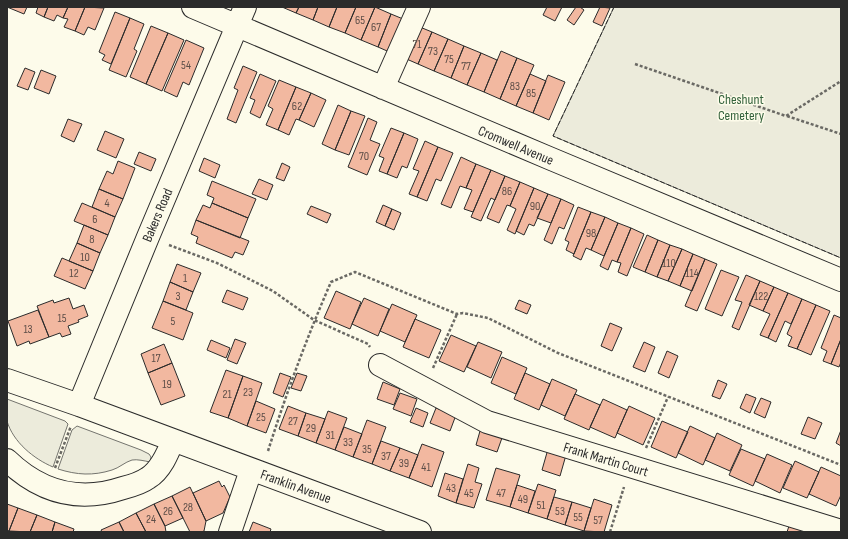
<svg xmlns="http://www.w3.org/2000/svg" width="848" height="539" font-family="'Sofia Sans Condensed',sans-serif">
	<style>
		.green { fill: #ecebdb; stroke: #74746e }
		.building { fill: #f2b8a0; stroke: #2b2b2b }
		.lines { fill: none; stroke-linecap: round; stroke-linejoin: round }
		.minor-casing { stroke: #2b2b2b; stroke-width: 24 }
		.path { stroke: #6a6964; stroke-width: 2.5; stroke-dasharray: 3 2; stroke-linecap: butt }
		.minor { stroke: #fdfbea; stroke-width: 22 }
		.fence { stroke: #2b2b2b; stroke-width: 1; stroke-dasharray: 5 2; stroke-linecap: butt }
		.labels { text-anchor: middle; stroke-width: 3; stroke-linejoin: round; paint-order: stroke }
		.number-label { font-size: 12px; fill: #5d4e48 }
		.park-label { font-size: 14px; fill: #34623c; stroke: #fdfbea }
		.street-label { font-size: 14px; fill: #2b2b2b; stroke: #fdfbea }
	</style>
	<rect width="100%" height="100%" fill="#fdfbea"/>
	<path class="green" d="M 614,7 L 841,7 L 841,258 L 553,136 Z
		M 7,399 L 65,421 L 68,424 L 53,467 C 34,459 13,442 7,421 C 6,415 7,406 7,399 Z
		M 77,426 L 141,450 L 149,454 L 151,457 L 150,462 C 145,461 137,459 132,460 C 125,462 119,468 112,470 C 93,476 77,475 58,469 L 72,430 Z"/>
	<path class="building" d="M 7,7 L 27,7 L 24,14 Z
		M 38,7 L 48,7 L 44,17 L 36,13 Z
		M 48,7 L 68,7 L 63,18 L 57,15 L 54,21 L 44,17 Z
		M 68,7 L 85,7 L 75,31 L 64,27 L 68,19 L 63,18 Z
		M 85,7 L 104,8 L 95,30 L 88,27 L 84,35 L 75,31 Z
		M 282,7 L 299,7 L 296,13 Z
		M 299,7 L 318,7 L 313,20 L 296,13 Z
		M 318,7 L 337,7 L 329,27 L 313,20 Z
		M 337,7 L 356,7 L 345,33 L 329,27 Z
		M 356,7 L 375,7 L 361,40 L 345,33 Z
		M 375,7 L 391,14 L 378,47 L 361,40 Z
		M 547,7 L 562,7 L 555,21 L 543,15 Z
		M 576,7 L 580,7 L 584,10 L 574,25 L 567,20 Z
		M 600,7 L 610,8 L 602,26 L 593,22 Z
		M 115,12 L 130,18 L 111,64 L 102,60 L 105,55 L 99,52 Z
		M 391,14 L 408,21 L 394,54 L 378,47 Z
		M 130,18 L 144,24 L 134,49 L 137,51 L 126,77 L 109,70 Z
		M 415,25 L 432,32 L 418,64 L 402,57 Z
		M 151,26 L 168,33 L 146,84 L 130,77 Z
		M 432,32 L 448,39 L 434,71 L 418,64 Z
		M 168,33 L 184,40 L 162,91 L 146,84 Z
		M 448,39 L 464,46 L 451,78 L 434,71 Z
		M 186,40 L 204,48 L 189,85 L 183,82 L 177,97 L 164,91 Z
		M 464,46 L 481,53 L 467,85 L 451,78 Z
		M 501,51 L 517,58 L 500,99 L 484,92 Z
		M 481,53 L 497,60 L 484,92 L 467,85 Z
		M 517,58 L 534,65 L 516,106 L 500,99 Z
		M 243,66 L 257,72 L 236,123 L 227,119 L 238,90 L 234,88 Z
		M 25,68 L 35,72 L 28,90 L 17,86 Z
		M 41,70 L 56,76 L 49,94 L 34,88 Z
		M 260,74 L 276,81 L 260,118 L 250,113 L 255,100 L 250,98 Z
		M 530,74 L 546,81 L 533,113 L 516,106 Z
		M 548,75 L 565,82 L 549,120 L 533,113 Z
		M 279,80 L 296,87 L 278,130 L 266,125 L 273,109 L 268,106 Z
		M 296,87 L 311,93 L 299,120 L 296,119 L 289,135 L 278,130 Z
		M 311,93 L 326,100 L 314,127 L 299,120 Z
		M 338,105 L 351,111 L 335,150 L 322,144 Z
		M 351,111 L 365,116 L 349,155 L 335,150 Z
		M 368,118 L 377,122 L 370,140 L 380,144 L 367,175 L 348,167 Z
		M 68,119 L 82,124 L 74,142 L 61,136 Z
		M 391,128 L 404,133 L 387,174 L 379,171 L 384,158 L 379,156 Z
		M 105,131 L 124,139 L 116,158 L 97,150 Z
		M 404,133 L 418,139 L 407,168 L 402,166 L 397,178 L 387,174 Z
		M 425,141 L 438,147 L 417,197 L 409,194 L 419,171 L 413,169 Z
		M 438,147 L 453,153 L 441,181 L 436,179 L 427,201 L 417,197 Z
		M 139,152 L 156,159 L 151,171 L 134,164 Z
		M 461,157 L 476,164 L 466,188 L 460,186 L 451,208 L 441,204 Z
		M 204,158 L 220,165 L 215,178 L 199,171 Z
		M 118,161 L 135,168 L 123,199 L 99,189 L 107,171 L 113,174 Z
		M 282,163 L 290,167 L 284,181 L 276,178 Z
		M 476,164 L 491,170 L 473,212 L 464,209 L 472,190 L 466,188 Z
		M 491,170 L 505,176 L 495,200 L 491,198 L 481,221 L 471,217 Z
		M 505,176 L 520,182 L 510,206 L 507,205 L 499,223 L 487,218 Z
		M 259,179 L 273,185 L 267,200 L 252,194 Z
		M 212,181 L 256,199 L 248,218 L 212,203 L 214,198 L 207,195 Z
		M 520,182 L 534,188 L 515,234 L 507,230 L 516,209 L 510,206 Z
		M 534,188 L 548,194 L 534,226 L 529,224 L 524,235 L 516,231 Z
		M 99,189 L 123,199 L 115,217 L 92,207 Z
		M 548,194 L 561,199 L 551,223 L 537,218 Z
		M 561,199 L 574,205 L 564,229 L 559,227 L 552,244 L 544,240 Z
		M 82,203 L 115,217 L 108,235 L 74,221 Z
		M 212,203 L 248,218 L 240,238 L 196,220 L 203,205 L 210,208 Z
		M 383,205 L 392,209 L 385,226 L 376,222 Z
		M 311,206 L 331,214 L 327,223 L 307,214 Z
		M 578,207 L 591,212 L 574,254 L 566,250 L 569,242 L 565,240 Z
		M 392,209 L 401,213 L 394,230 L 385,226 Z
		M 591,212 L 605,217 L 591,250 L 586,248 L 581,260 L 573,256 Z
		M 605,217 L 618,223 L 604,256 L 591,250 Z
		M 196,220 L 249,241 L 243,255 L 235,252 L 232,258 L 196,243 L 198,237 L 191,234 Z
		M 618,223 L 631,228 L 617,262 L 612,260 L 608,270 L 600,266 Z
		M 84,225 L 108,235 L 100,253 L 77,243 Z
		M 631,228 L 644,234 L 627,276 L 618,272 L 621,263 L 617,262 Z
		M 647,235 L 658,240 L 645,272 L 633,267 Z
		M 658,240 L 670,245 L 657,277 L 645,272 Z
		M 77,243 L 100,253 L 93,271 L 69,261 Z
		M 670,245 L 682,249 L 668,281 L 657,277 Z
		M 682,249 L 693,254 L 680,286 L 668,281 Z
		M 693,254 L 705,259 L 692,291 L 680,286 Z
		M 62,258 L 93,271 L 85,289 L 54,276 Z
		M 705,259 L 717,264 L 697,311 L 685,306 Z
		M 177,264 L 201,273 L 193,292 L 170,282 Z
		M 721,270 L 739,277 L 722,316 L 705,309 Z
		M 746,275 L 760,281 L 739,330 L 732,327 L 742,302 L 735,300 Z
		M 760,281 L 774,287 L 763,311 L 749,305 Z
		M 170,282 L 193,292 L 186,310 L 163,301 Z
		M 774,287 L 788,293 L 768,338 L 760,335 L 770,314 L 763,311 Z
		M 227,290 L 248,298 L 243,310 L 222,302 Z
		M 336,291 L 361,302 L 350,329 L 324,318 Z
		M 788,293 L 802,299 L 791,324 L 785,321 L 776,342 L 768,338 Z
		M 69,298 L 73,309 L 84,305 L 88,316 L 78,320 L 79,322 L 68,326 L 71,334 L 62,337 L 60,333 L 49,337 L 37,306 L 53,300 L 54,303 Z
		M 364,298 L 389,309 L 378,336 L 352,324 Z
		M 802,299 L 816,305 L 797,349 L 788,346 L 792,337 L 787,334 Z
		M 519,300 L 531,305 L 527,314 L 515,309 Z
		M 163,301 L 193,313 L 183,340 L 152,328 Z
		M 392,304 L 417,315 L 405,342 L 380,331 Z
		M 816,305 L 830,311 L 811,355 L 797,349 Z
		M 38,310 L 49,337 L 30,344 L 29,341 L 17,346 L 8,321 Z
		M 834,315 L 841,318 L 841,339 L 831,364 L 823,361 L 827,351 L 821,348 Z
		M 415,319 L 441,330 L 429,358 L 403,347 Z
		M 610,323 L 622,328 L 612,351 L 601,346 Z
		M 451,335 L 476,346 L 464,372 L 439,361 Z
		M 235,339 L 246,343 L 237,364 L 227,360 Z
		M 841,339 L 841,362 L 839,367 L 831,364 Z
		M 211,340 L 230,348 L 226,358 L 207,350 Z
		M 478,342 L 502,352 L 491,378 L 467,367 Z
		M 644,342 L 655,347 L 645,372 L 633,367 Z
		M 164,344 L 172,363 L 148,373 L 141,354 Z
		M 667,351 L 678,356 L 669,378 L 658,373 Z
		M 502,357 L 527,368 L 516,394 L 491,383 Z
		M 172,363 L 185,396 L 161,405 L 148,373 Z
		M 226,370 L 243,376 L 228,418 L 210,412 Z
		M 280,373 L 291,377 L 283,397 L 273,393 Z
		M 297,373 L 307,376 L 301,391 L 291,388 Z
		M 525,373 L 550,384 L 539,410 L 514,399 Z
		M 243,376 L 262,383 L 247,426 L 228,418 Z
		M 552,379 L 577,390 L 565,416 L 541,405 Z
		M 718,380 L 727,384 L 720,399 L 712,396 Z
		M 383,382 L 400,389 L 394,405 L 377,399 Z
		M 400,393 L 417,399 L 411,416 L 393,409 Z
		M 575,394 L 600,405 L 589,430 L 564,419 Z
		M 746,394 L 756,398 L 750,413 L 740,408 Z
		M 761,398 L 771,402 L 765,418 L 754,413 Z
		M 603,399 L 627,410 L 615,438 L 590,427 Z
		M 256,401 L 275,409 L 266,433 L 247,426 Z
		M 288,406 L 306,413 L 298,436 L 279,429 Z
		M 629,406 L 655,418 L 643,445 L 617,433 Z
		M 416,408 L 428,413 L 423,427 L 410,422 Z
		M 436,408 L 456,415 L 450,431 L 430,423 Z
		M 328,411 L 347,418 L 335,450 L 316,443 Z
		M 306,413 L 325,419 L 316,443 L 298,436 Z
		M 808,417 L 822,423 L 815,439 L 801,434 Z
		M 367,420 L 386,427 L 372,464 L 353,457 Z
		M 662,421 L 688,432 L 676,458 L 651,447 Z
		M 690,426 L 715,438 L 703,465 L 678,453 Z
		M 344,427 L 362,434 L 353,457 L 335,450 Z
		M 841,430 L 841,446 L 836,443 Z
		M 480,431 L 503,435 L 497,452 L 476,445 Z
		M 717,433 L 742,445 L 730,471 L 705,460 Z
		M 381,441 L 400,448 L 390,471 L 372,464 Z
		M 422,444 L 444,452 L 432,487 L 409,478 Z
		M 400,448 L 418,455 L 409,478 L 390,471 Z
		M 548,449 L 566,455 L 560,476 L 542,470 Z
		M 741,449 L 765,459 L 753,486 L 729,475 Z
		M 767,454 L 792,465 L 780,493 L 755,481 Z
		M 795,461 L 819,472 L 807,498 L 783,488 Z
		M 468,464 L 479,468 L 475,482 L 482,484 L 474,508 L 456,503 Z
		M 821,467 L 841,476 L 841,495 L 836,506 L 809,494 Z
		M 496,468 L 520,475 L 510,507 L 486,500 Z
		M 445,473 L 463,479 L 456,503 L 438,496 Z
		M 219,481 L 222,487 L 224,485 L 230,497 L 223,513 L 206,521 L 193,493 Z
		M 538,484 L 556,490 L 547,519 L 528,513 Z
		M 517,485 L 535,491 L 528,513 L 510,507 Z
		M 190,487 L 206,521 L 204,531 L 202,532 L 190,532 L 172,496 Z
		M 172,496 L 183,518 L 165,526 L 154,504 Z
		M 554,497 L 572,502 L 565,525 L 547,519 Z
		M 594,499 L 612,505 L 604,532 L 584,531 Z
		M 572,502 L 591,508 L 584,531 L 565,525 Z
		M 7,504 L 18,508 L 9,531 L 7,530 Z
		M 154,504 L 165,526 L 166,532 L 146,532 L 136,513 Z
		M 18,508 L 37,515 L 30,532 L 9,531 Z
		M 136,513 L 146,532 L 124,532 L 119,522 Z
		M 37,515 L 55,522 L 52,532 L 30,532 Z
		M 55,522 L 74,529 L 73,532 L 52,532 Z
		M 119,522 L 124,532 L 102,532 L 101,530 Z
		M 253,522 L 271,529 L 270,532 L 249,532 Z
		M 790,523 L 802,527 L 800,532 L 787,532 Z"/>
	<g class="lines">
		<defs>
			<path id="minor" d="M 193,7 L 549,158 L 841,280
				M 383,88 L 419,7
				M 380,365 L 487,422 L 841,531
				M 7,380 L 79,405 L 420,532
				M 79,405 L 148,237 L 245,7
				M 7,460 C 40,492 78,503 123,488 C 131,486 141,483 148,478 C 161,470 168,453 173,440
				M 230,532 L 251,470"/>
		</defs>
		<use href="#minor" class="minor-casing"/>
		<path class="path" d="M 635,64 L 786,116 L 841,81
			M 787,116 L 841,134
			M 169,245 L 217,263 L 273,291 L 314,320 L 368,344 L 370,347
			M 433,368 L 457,314
			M 646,448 L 668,397
			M 268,451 C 286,394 307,337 331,282 L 355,272 L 457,314 L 463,313 L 488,318 L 558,353 L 841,465
			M 55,468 L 71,426
			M 610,532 L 624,487"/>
		<use href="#minor" class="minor"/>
		<path class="fence" d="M 614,7 L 553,136 L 841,258"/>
	</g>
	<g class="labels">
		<g class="number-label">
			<text x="360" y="24">65</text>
			<text x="376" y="31">67</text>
			<text x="417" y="48">71</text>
			<text x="433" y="55">73</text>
			<text x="449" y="63">75</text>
			<text x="186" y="69">54</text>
			<text x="466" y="70">77</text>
			<text x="515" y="90">83</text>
			<text x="531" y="97">85</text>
			<text x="297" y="110">62</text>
			<text x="364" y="160">70</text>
			<text x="507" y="195">86</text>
			<text x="107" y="207">4</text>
			<text x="535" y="210">90</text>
			<text x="95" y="223">6</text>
			<text x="591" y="237">98</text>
			<text x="92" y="243">8</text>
			<text x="85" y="261">10</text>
			<text x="669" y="267">110</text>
			<text x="74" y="277">12</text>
			<text x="692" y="277">114</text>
			<text x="185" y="282">1</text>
			<text x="178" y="300">3</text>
			<text x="761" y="300">122</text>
			<text x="62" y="322">15</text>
			<text x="173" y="325">5</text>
			<text x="28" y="333">13</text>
			<text x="156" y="362">17</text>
			<text x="167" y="388">19</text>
			<text x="248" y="396">23</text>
			<text x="227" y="398">21</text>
			<text x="261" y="421">25</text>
			<text x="293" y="425">27</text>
			<text x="311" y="432">29</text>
			<text x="330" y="439">31</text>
			<text x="348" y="446">33</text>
			<text x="367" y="453">35</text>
			<text x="386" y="460">37</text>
			<text x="404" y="467">39</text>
			<text x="426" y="471">41</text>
			<text x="451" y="492">43</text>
			<text x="469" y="497">45</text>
			<text x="501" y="497">47</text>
			<text x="523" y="503">49</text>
			<text x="541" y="509">51</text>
			<text x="188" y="511">28</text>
			<text x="168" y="515">26</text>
			<text x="560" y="515">53</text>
			<text x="578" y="521">55</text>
			<text x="151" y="523">24</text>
			<text x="598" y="524">57</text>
		</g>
		<g class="park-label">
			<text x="741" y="104">Cheshunt<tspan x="741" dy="16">Cemetery</tspan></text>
		</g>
		<g class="street-label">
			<text transform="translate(516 145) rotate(23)" y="5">Cromwell Avenue</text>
			<text transform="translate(157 215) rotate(-67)" y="5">Bakers Road</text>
			<text transform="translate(606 459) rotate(17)" y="5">Frank Martin Court</text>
			<text transform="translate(296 486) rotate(20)" y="5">Franklin Avenue</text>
		</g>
	</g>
	<rect width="848" height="539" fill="none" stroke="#2b2b2b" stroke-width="16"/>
</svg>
